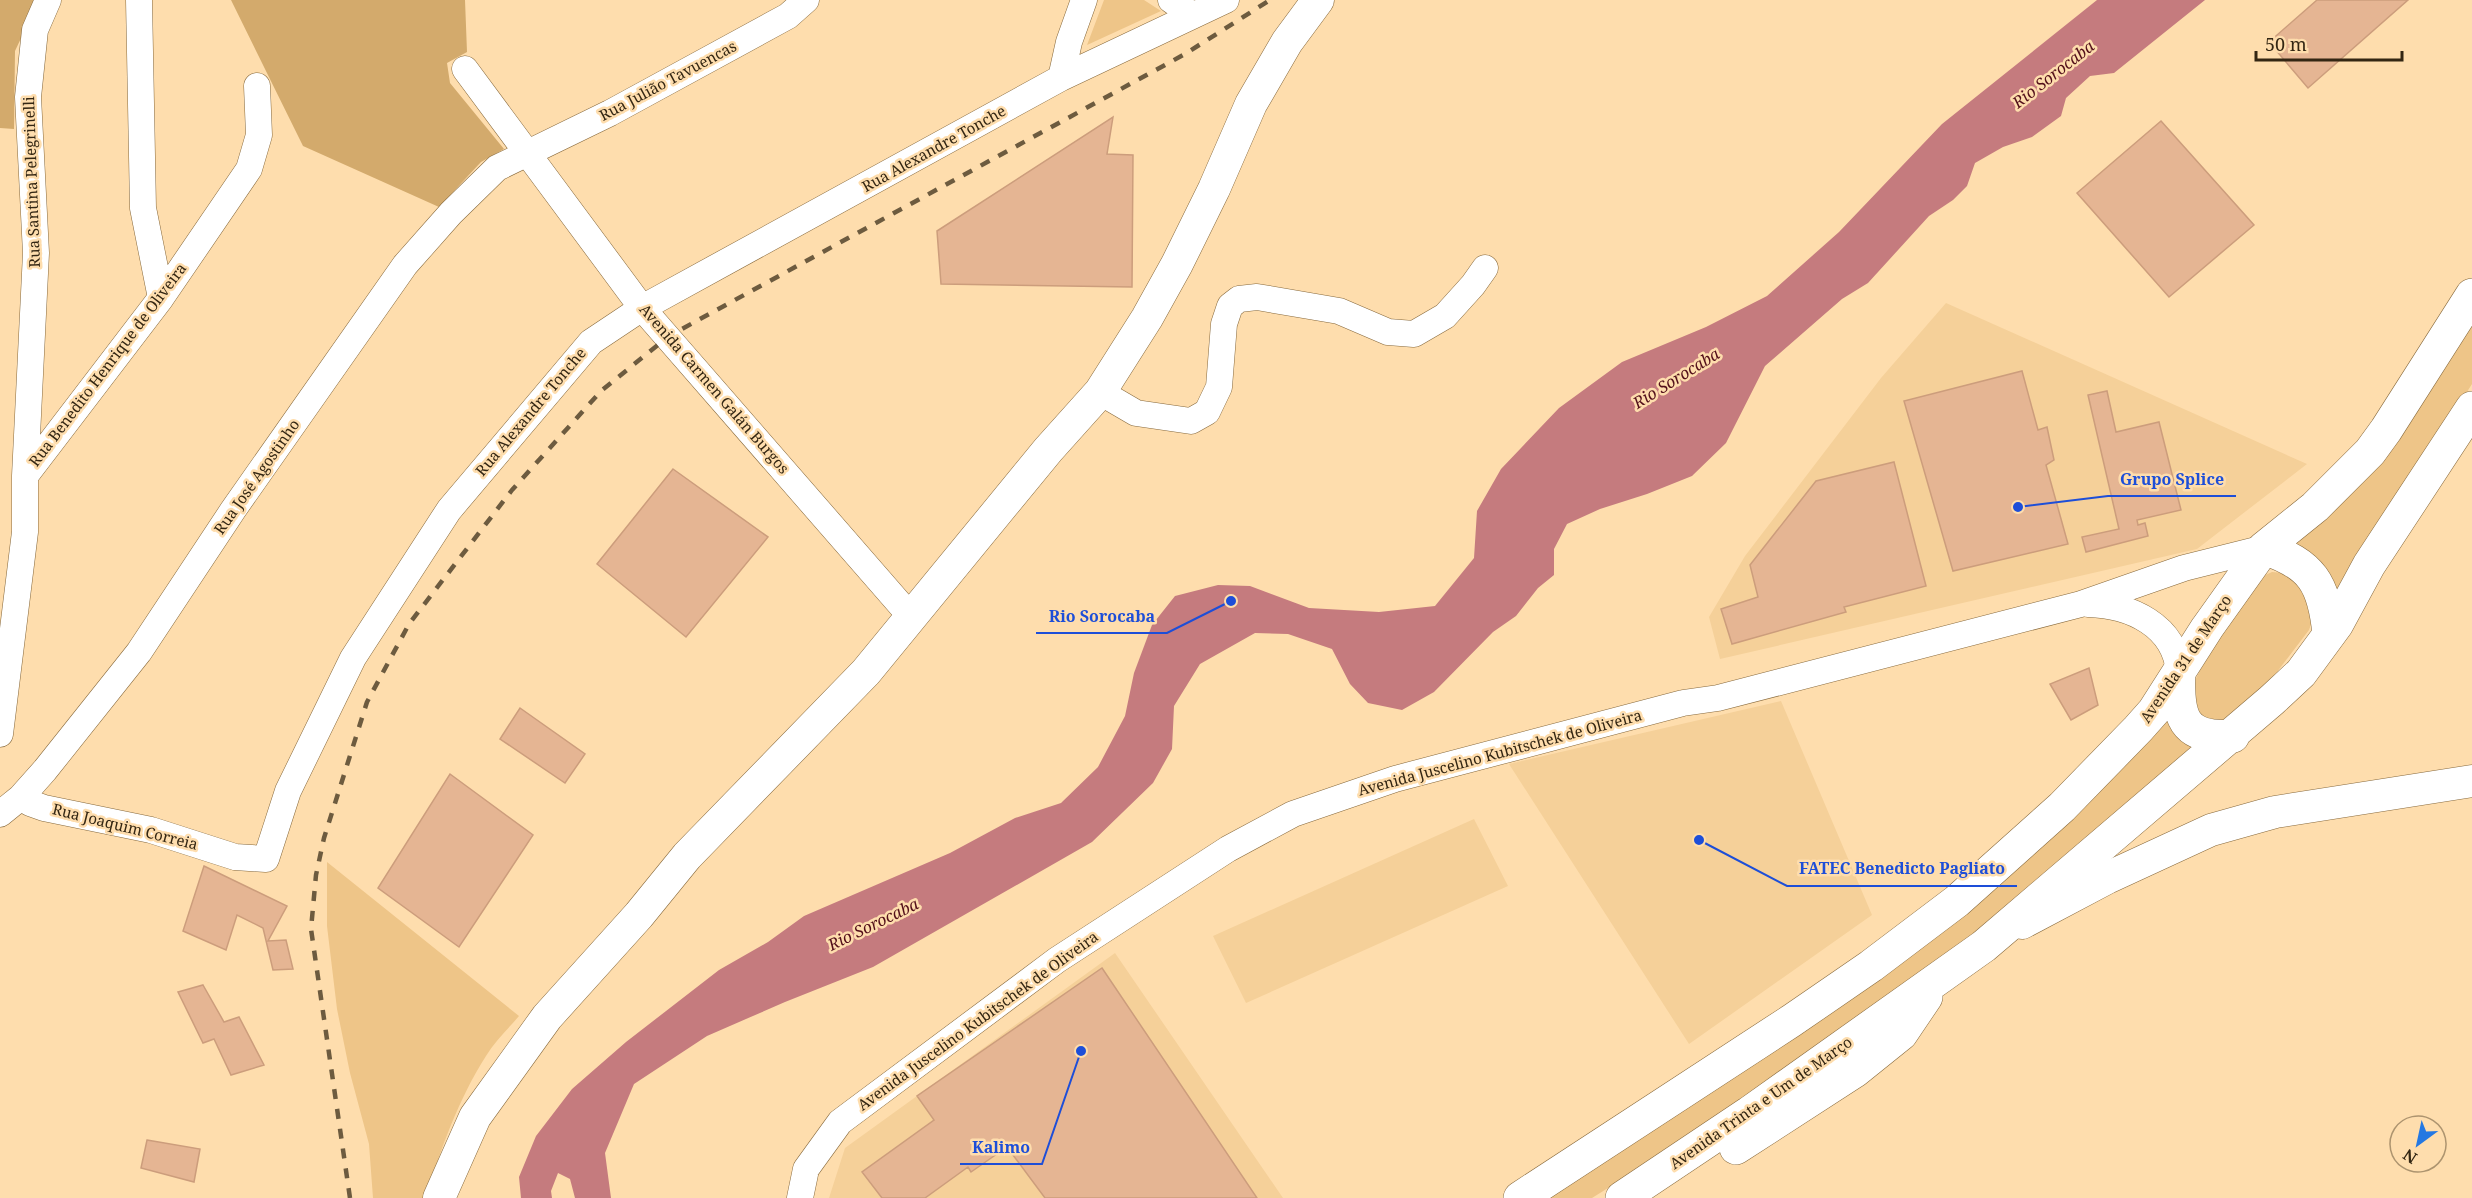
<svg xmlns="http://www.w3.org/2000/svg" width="2472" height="1198" font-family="'Noto Serif',serif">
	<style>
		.built { fill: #f5d099 }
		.green { fill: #eec588 }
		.forest { fill: #d3aa6c }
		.water { fill: #c57b7e }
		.building { fill: #e5b593; stroke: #cc9d7c; stroke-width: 1.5 }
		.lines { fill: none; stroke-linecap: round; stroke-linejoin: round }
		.minor-casing { stroke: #87693c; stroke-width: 27 }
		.major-casing { stroke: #87693c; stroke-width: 33 }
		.highway-casing { stroke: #87693c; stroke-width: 34 }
		.minor { stroke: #fff; stroke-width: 26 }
		.major { stroke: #fff; stroke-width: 32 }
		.highway { stroke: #fff; stroke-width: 33 }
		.rail { stroke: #6d5b3f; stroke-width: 4.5; stroke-dasharray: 10 10; stroke-linecap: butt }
		.labels { text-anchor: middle; stroke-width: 5; stroke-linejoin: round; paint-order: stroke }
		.street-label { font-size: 15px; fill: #332613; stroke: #feddad }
		.water-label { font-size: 16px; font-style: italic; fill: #530f1a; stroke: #feddad }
		.leader { fill: none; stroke: #1d4ed8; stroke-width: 2 }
		.callout-dot { fill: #1d4ed8; stroke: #feddad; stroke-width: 2 }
		.callout-label { font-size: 16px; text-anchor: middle; font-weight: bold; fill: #1d4ed8; stroke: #feddad; stroke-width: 5; stroke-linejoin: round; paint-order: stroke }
	</style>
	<rect width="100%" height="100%" fill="#feddad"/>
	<path class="built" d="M 1946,303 L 2307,464 L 2197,549 L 1720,659 L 1709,617 L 1745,556 L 1881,378 Z
		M 1781,701 L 1872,915 L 1689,1044 L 1509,764 Z
		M 1474,819 L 1508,886 L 1246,1003 L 1213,936 Z
		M 1115,953 L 1283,1198 L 829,1198 L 845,1148 Z"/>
	<path class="green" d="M 1104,0 L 1144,0 L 1161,11 L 1087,45 Z
		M 2472,324 L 2472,384 L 2336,597 C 2328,562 2320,555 2286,547 Z
		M 2272,572 L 2284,573 L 2305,588 L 2313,619 L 2309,630 L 2277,672 L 2250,700 L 2218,725 L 2193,716 L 2191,688 L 2221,630 L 2261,577 Z
		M 2167,709 L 2209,746 L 1998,921 L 1688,1138 L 1592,1198 L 1538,1198 L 1794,1033 Z
		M 327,862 L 519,1016 C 508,1029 495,1041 486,1056 C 459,1098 440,1150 426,1198 L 373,1198 L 369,1144 L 350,1073 L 337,1009 L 327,926 Z"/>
	<path class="forest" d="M 0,0 L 39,0 L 15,51 L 14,129 L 0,128 Z
		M 231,0 L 465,0 L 467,52 L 447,63 L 450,83 L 504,149 L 481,162 L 439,207 L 303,146 Z"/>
	<path class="water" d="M 2097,0 L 2205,0 L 2114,73 L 2090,76 L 2066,98 L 2061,116 L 2032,137 L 2003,147 L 1975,163 L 1967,186 L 1953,200 L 1929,216 L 1868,283 L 1842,299 L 1765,366 L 1726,443 L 1692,476 L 1647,494 L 1600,509 L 1567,524 L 1554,549 L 1554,575 L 1538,588 L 1516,616 L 1493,632 L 1434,692 L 1402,710 L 1368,703 L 1350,684 L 1332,649 L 1288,634 L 1255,633 L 1200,664 L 1174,706 L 1172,749 L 1153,783 L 1092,842 L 873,967 L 785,1002 L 707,1036 L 634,1084 L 605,1153 L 611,1198 L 575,1198 L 570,1179 L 558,1173 L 551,1191 L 552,1198 L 521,1198 L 519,1177 L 536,1136 L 572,1089 L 626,1042 L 719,970 L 768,942 L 804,916 L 950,853 L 1015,818 L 1061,803 L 1098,767 L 1125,716 L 1134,673 L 1152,625 L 1175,596 L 1218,585 L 1250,586 L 1309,608 L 1379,612 L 1435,606 L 1474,558 L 1477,511 L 1501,469 L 1559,408 L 1622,362 L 1706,327 L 1767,296 L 1839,232 L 1942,124 Z"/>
	<path class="building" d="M 2317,0 L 2408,0 L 2308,88 L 2269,42 Z
		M 1113,117 L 1107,154 L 1133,155 L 1132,287 L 941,284 L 937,231 Z
		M 2161,121 L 2254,225 L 2169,297 L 2077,193 Z
		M 2022,371 L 2038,430 L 2047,427 L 2054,460 L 2046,465 L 2068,544 L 1953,571 L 1904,401 Z
		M 2107,391 L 2116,432 L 2159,422 L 2181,510 L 2137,520 L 2138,525 L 2145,523 L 2148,536 L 2086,552 L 2082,537 L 2119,529 L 2088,395 Z
		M 1894,462 L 1926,586 L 1844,607 L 1846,612 L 1732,644 L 1721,609 L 1758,597 L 1750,565 L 1816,481 Z
		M 673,469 L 768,537 L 686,637 L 597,564 Z
		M 2089,668 L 2098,705 L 2071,720 L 2050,684 Z
		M 520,708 L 585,754 L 565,783 L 500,739 Z
		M 450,774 L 533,835 L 459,947 L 378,888 Z
		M 204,866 L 287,906 L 268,941 L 286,940 L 293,969 L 273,970 L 263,928 L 237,915 L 226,950 L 183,931 Z
		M 1102,968 L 1257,1198 L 1045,1198 L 1007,1147 L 971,1172 L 968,1167 L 925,1198 L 882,1198 L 862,1172 L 934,1120 L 917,1096 Z
		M 203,985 L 224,1022 L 239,1017 L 264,1065 L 231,1075 L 214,1039 L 203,1043 L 178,992 Z
		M 147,1140 L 200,1149 L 194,1182 L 141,1168 Z"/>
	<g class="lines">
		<defs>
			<path id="minor" d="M 139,0 L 143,208 L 161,298
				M 1171,0 L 1192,15
				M 465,69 L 642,308 L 912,618
				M 1061,78 L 1069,42 L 1084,0
				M 1100,392 L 1136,413 L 1191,421 L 1207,412 L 1219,387 L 1224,324 L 1230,306 L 1239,299 L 1257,297 L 1339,311 L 1388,332 L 1414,334 L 1445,316 L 1473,285 L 1485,268
				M 25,476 L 36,253 L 28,97 L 35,30 L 48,0
				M 2088,604 C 2130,605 2175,625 2179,672
				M 0,734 L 25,532 L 25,476 L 161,298 L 249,169 L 259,135 L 257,86
				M 21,797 L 30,803 L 44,808 L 151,830 L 235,857 L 266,859 L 288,791 L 353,658 L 449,510 L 591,342 L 642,308 L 1061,78 L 1226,0
				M 0,814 L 21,797 L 45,770 L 139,652 L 233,510 L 405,265 L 451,213 L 497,168 L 610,113 L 788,16 L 806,0
				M 800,1198 L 806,1169 L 840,1122 L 1057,960 L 1228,849 L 1293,814 L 1395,779 L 1683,703 L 1718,698 L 2081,604 L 2184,568 L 2264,548"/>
			<path id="major" d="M 2022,923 L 2107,878 L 2211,830 L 2275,812 L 2472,781
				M 439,1198 L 475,1117 L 547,1017 L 639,915 L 687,856 L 866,672 L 1048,450 L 1100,392 L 1147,318 L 1177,264 L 1214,189 L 1251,104 L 1287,42 L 1318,0"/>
			<path id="highway" d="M 2264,548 C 2312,564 2324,583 2329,634
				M 2179,672 C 2177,716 2182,740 2233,736
				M 1736,1148 L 1855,1071 L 1901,1034 L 1926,997
				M 1520,1198 L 1791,1021 L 1871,966 L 1957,901 L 2062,807 L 2138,729 L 2154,711 L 2207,628 L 2264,548 L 2315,507 L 2370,452 L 2386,430 L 2472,295
				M 1622,1198 L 1749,1113 L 1984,946 L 2272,700 L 2301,673 L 2337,624 L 2369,565 L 2472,408"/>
		</defs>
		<use href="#minor" class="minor-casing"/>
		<use href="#major" class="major-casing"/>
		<use href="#highway" class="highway-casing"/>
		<use href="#minor" class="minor"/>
		<use href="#major" class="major"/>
		<use href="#highway" class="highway"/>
		<path class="rail" d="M 350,1198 L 311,929 L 316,875 L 324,838 L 367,702 L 409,624 L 512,490 L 601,391 L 669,336 L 1185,54 L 1270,0"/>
	</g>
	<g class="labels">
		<g class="street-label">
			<text transform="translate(668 81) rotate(-28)" y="5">Rua Julião Tavuencas</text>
			<text transform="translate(934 149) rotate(-29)" y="5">Rua Alexandre Tonche</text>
			<text transform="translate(32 182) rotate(-92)" y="5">Rua Santina Pelegrinelli</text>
			<text transform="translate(108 365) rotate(-53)" y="5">Rua Benedito Henrique de Oliveira</text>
			<text transform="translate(714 389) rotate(49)" y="5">Avenida Carmen Galán Burgos</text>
			<text transform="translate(531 412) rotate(-50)" y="5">Rua Alexandre Tonche</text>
			<text transform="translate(257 477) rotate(-55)" y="5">Rua José Agostinho</text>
			<text transform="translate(2186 659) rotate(-56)" y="5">Avenida 31 de Março</text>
			<text transform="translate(1500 753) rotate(-15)" y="5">Avenida Juscelino Kubitschek de Oliveira</text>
			<text transform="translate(125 827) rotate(14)" y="5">Rua Joaquim Correia</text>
			<text transform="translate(978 1021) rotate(-36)" y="5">Avenida Juscelino Kubitschek de Oliveira</text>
			<text transform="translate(1761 1103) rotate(-35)" y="5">Avenida Trinta e Um de Março</text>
		</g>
		<g class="water-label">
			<text transform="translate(2053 74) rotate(-38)" y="6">Rio Sorocaba</text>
			<text transform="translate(1676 378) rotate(-32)" y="6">Rio Sorocaba</text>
			<text transform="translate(873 924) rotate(-26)" y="6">Rio Sorocaba</text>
		</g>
	</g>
	<path class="leader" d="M2018 507L2108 496H2236M1231 601L1167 633H1036M1699 840L1787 886H2017M1081 1051L1042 1164H960"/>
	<g class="callout-dot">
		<circle cx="2018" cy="507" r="6"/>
		<circle cx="1231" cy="601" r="6"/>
		<circle cx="1699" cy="840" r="6"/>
		<circle cx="1081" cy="1051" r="6"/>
	</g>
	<g class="callout-label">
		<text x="2172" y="485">Grupo Splice</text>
		<text x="1102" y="622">Rio Sorocaba</text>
		<text x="1902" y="874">FATEC Benedicto Pagliato</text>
		<text x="1001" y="1153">Kalimo</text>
	</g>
	<g transform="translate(2418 1144) rotate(213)"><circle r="28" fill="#feddad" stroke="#ad946f" stroke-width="1.5"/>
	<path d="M0-4.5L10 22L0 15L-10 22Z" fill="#2478e2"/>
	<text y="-9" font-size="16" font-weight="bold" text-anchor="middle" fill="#332613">N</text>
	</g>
	<path d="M2256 51v9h146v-9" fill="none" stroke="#332613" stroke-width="3"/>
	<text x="2265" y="51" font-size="18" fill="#332613" stroke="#feddad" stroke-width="4.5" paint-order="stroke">50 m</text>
</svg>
